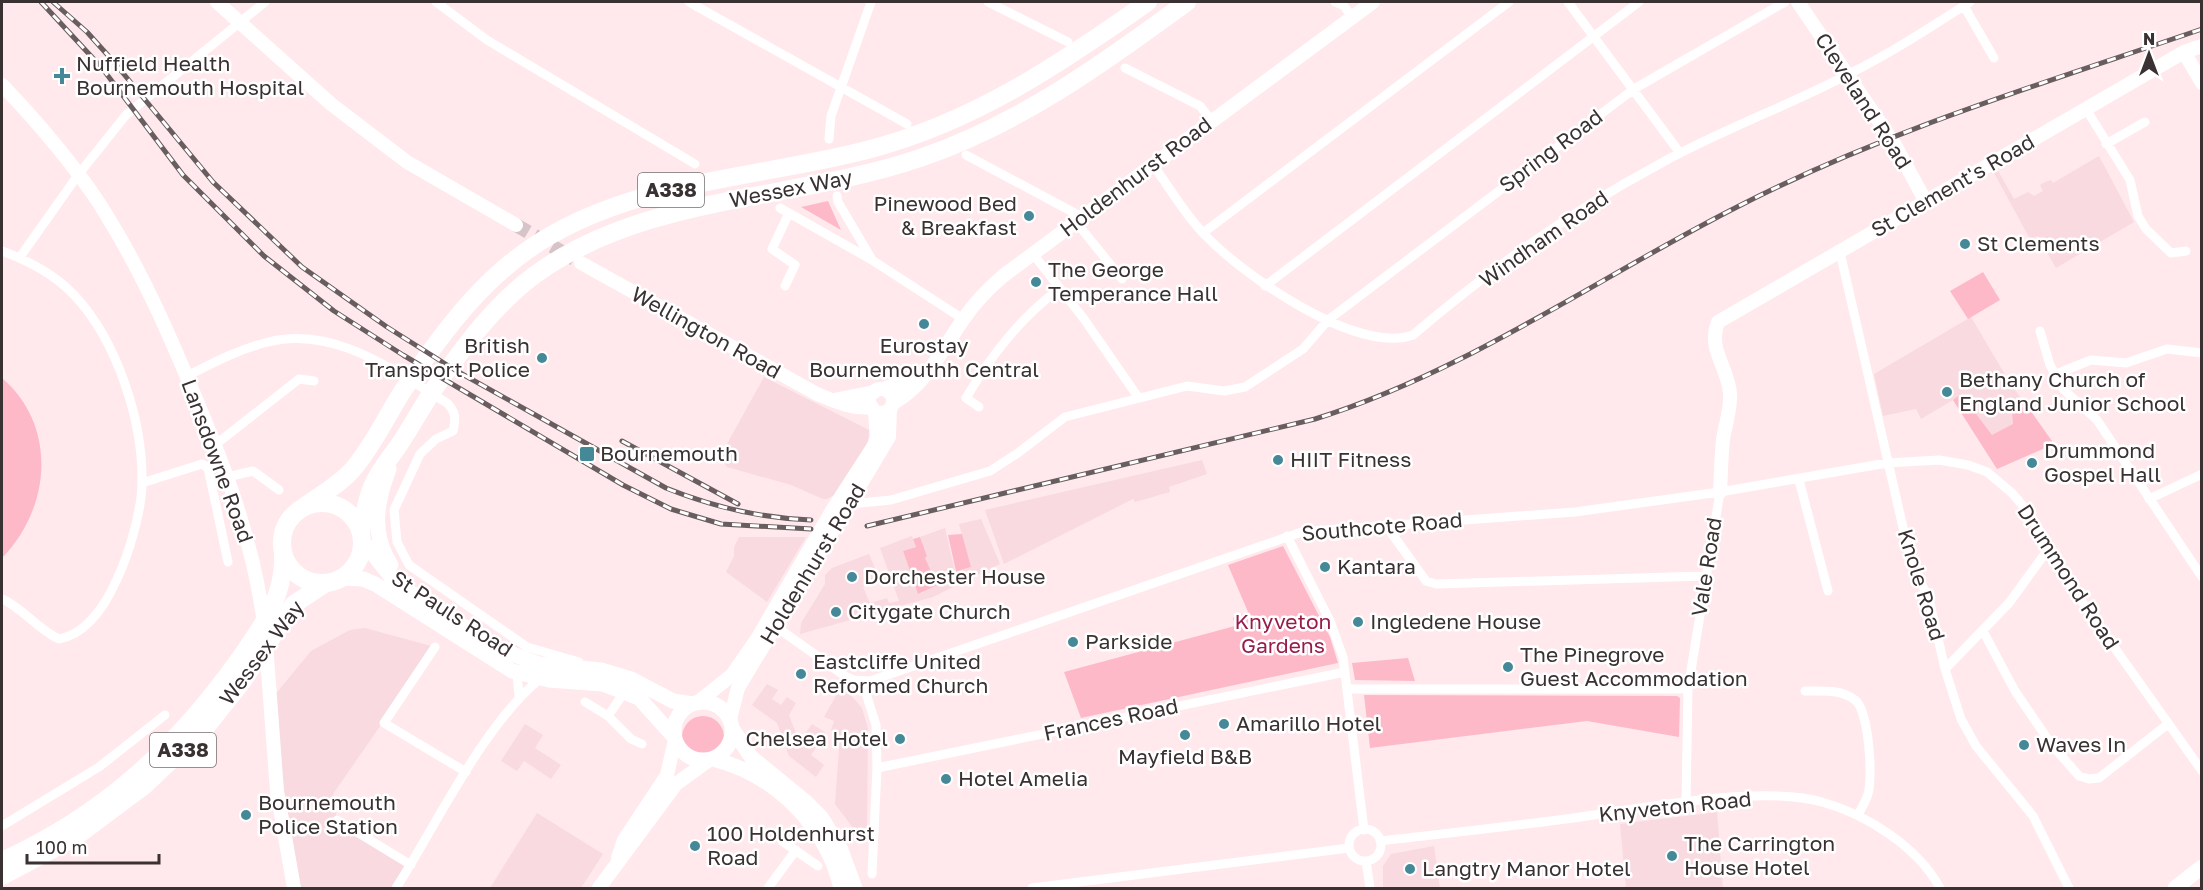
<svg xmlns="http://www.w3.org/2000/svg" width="2203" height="890" font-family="'Golos Text',sans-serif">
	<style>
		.built { fill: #f8dae0 }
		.green { fill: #feb9c8 }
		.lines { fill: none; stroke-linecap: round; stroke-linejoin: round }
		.secondary-tunnel { stroke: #d7c4c8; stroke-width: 14; stroke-dasharray: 14 7; stroke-linecap: butt }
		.street { stroke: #fff; stroke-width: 9 }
		.secondary { stroke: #fff; stroke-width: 14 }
		.primary { stroke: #fff; stroke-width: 15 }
		.highway { stroke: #fff; stroke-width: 18 }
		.rail-casing { stroke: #685d5f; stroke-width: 5 }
		.rail { stroke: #fff; stroke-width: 3; stroke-dasharray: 9; stroke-linecap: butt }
		.poi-dot { fill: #458898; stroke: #fff; stroke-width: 2 }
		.labels { text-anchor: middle; stroke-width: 5; stroke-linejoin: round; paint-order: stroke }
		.shield { fill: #fff; stroke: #746f70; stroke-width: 1.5 }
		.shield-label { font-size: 20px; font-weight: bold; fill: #393132 }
		.poi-label { font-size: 21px; fill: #393132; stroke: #fff; text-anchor: start }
		.street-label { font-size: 21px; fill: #393132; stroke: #fff }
		.park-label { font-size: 21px; fill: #971c4a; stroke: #fff }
	</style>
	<rect width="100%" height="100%" fill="#ffe9ed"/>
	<path class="built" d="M 2099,156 L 2134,222 L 2056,268 L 2038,236 L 2030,239 L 1993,171 L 1997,169 L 2014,199 L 2028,192 L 2034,196 L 2043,191 L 2040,185 L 2043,183 L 2051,180 L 2053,183 Z
		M 1971,317 L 2010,383 L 2054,444 L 1997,469 L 1953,400 L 1921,419 L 1916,409 L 1883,416 L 1874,374 Z
		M 764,377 L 869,430 L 868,443 L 834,495 L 827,499 L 823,499 L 791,485 L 727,467 L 721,459 L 722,453 Z
		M 1202,460 L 1207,474 L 1169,487 L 1170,492 L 1135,502 L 1133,499 L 1004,564 L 985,510 Z
		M 981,519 L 1000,564 L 933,597 L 800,634 L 801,623 L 825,584 L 825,575 L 832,568 L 869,554 L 880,580 L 863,587 L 870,603 L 887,598 L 889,603 L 899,601 L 880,548 L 912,536 L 916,547 L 903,551 L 918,594 L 924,592 L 931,572 L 927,567 L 925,557 L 927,556 L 920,537 L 945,528 L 956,576 L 961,570 L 971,567 L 959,524 Z
		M 739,537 L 806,537 L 767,602 L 726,572 L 734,556 L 734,547 Z
		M 365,628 L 435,647 L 333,794 L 337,820 L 411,865 L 396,888 L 295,888 L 269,702 L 311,651 L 350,630 Z
		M 767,684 L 778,690 L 772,699 L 781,705 L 787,697 L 796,703 L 789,715 L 799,742 L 812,724 L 826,733 L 811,755 L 824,765 L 816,777 L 789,756 L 777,723 L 752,705 Z
		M 842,685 L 862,708 L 868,729 L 867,828 L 853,828 L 835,804 L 840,736 L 831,730 L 834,721 L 824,717 Z
		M 525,724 L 543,735 L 535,748 L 561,765 L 551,779 L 524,761 L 517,771 L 501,761 Z
		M 1717,812 L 1723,888 L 1626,888 L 1620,824 Z
		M 537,813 L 603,854 L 581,888 L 490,888 Z
		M 1434,846 L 1440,888 L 1383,888 L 1383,866 L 1391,854 Z"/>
	<path class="green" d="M 828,201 L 841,230 L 801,207 Z
		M 1983,272 L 2000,300 L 1968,319 L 1950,291 Z
		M 2,378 C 58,426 51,508 2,558 Z
		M 1961,394 L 1992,435 L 2013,424 L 2012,410 L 2028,407 L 2054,444 L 1997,469 L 1953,400 Z
		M 962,534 L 971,567 L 961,570 L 961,573 L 957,576 L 948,535 Z
		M 920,537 L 927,556 L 925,558 L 937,585 L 918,594 L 903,551 L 916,547 L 913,539 Z
		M 1283,546 L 1330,637 L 1338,663 L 1081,718 L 1064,672 L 1235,626 L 1233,618 L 1248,612 L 1228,565 Z
		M 1408,658 L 1415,681 L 1355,680 L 1352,663 Z
		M 1364,695 L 1677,696 L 1680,698 L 1679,737 L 1587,721 L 1370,748 Z
		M682 737a21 21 0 1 1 42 0a21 21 0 1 1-42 0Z"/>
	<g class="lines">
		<path class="secondary-tunnel" d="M 516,225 L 574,259"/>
		<path class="street" d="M 436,2 L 487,40 L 695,164
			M 689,2 L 907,124
			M 988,2 L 1068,42
			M 1335,2 L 1344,6 L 1352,17
			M 1568,2 L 1680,153
			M 1964,6 L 1994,58
			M 1125,68 L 1200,106 L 1212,121
			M 2086,109 L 2130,180 L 2138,216 L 2146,229 L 2171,253 L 2186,251
			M 829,139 L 831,116 L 871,2
			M 2106,144 L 2145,122
			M 966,155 L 1082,217
			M 1153,165 C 1170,188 1185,215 1205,235 C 1243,275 1357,355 1413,335 C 1487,272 1570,212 1656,166 C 1718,131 1786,107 1849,74 C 1891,53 1931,27 1970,2
			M 837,196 L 838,202 L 871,258
			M 780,208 L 872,260 L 963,319
			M 1076,222 L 1122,279
			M 1203,233 L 1509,2
			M 2,251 C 29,261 55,274 75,296 C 117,341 143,421 142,482 C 142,510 129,554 117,579 C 106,604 87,634 59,639 C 37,629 23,608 2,599
			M 1840,252 L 1907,545 L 1915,571 L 1929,599 L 1945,669 L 1961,719 L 1976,746 L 2033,816 L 2069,888
			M 1033,254 L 1084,319 L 1138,397
			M 20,257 L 78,175 L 126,115 L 265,2
			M 785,286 L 795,265 L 772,249 L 789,213
			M 1265,286 L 1639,2
			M 2040,331 L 2050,365 L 2064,390 L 2097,420 L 2202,577
			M 2056,374 L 2091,360 L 2126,363 L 2167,349 L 2202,353
			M 187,376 C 213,363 239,349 268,342 C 334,325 394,371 447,403 C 456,412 456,419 453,431 L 436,439 L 420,454 L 394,510 L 397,542 L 409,565 L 527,647 L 579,662
			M 979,407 L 966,398 C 991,356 1019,319 1059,289
			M 215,445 L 299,379 L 314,381
			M 227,477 L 253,471 L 279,490
			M 1799,480 L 1828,591
			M 142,483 L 202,464 L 208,468 L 228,562
			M 2149,499 L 2202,474
			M 850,504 L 891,500 L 990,471 L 1018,453 L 1065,417 L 1187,386 L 1224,391 L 1245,387 L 1303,349 L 1328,320 L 1634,89 L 1785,2
			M 1387,527 L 1426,581 L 1436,584 L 1705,576
			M 1287,536 L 1330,621 L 1343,657 L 1364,830
			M 775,626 L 845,676 L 854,680 L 870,681 L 1302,532 L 1575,512 L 1720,492 L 1887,463 L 1939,460 L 1968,465 L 1987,472 L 2012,493 L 2028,512 L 2073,589 L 2202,771
			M 1983,631 L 2015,691 L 2051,744 L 2079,776 L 2089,779 L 2099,778 L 2168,724
			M 435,647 L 384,723 L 466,772
			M 1945,669 L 2009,603 L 2049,548
			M 517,673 L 519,696
			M 862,681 L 876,725 L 877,768 L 872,874
			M 1347,689 L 1688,689
			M 1805,691 C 1822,691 1841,689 1855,700 C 1869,710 1873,778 1868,794 C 1866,801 1861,809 1858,815
			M 585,702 L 608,716 L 631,739 L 642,744
			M 608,716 L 625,691
			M 877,768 L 1345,672
			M 1686,803 L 1688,689 L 1720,492
			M 337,820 L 411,865
			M 2,826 L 99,767 L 165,715
			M1349 845a16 16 0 1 1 32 0a16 16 0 1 1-32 0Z
			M 782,841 L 818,866
			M 1380,841 C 1449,833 1518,826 1587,816 C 1650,807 1762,785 1822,802 C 1866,814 1918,847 1940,888
			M 1366,861 L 1370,888
			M 396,888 C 437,824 483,725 541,678
			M 768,888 L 796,850
			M 1032,888 L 1349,848"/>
		<path class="secondary" d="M 217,2 L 331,104 L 407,162 L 516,225
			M 1798,2 L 1895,145 L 1926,202
			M 2184,52 L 2202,83
			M 2,85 C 35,119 83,175 107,216 C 143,274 170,336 196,399 C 227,472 254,545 264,624
			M 581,263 L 817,394 C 834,401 853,410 872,407
			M 883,389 L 923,376
			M869 401a12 12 0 1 1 24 0a12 12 0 1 1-24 0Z
			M 834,400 L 874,392
			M 893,403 C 927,385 943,347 965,317 C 976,301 989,288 1003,276 L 1373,2
			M 1720,492 C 1721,475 1721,458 1723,440 C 1725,425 1731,410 1730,394 C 1729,368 1707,350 1718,322 L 2184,52 L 2202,46
			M 266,644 L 277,791 L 294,888
			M 697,703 L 732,675 L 757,639 L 833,509 L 873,447 L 877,438 L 875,411
			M 730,719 L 738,688 L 889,437 L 890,409
			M 618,858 L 624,840 L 667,775 L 675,740
			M 599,888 L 676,784 L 709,760"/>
		<path class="primary" d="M 389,469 C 376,503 371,534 391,565
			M 362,540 L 396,583 L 499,649 L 539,664 L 601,670 L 631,679 L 673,701 L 692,704
			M 342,578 L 363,579 L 375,584 L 512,671 L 549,680 L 603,684 L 639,698 L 675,738
			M674 731a29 29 0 1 1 58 0a29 29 0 1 1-58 0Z
			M 732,728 L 751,757 L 806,802 L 821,817 L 841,850 L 855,888
			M 713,759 C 776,775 826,825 841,888
			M 2175,888 L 2202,867"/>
		<path class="highway" d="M282 543a40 40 0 1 1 80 0a40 40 0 1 1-80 0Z
			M 297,512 C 316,497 339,486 354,468 C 374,444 387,415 404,389 C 445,329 488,270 553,234 C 649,180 762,177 867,150 C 973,123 1060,64 1148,2
			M 361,532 C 364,517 366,501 372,487 C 378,472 388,460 397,448 C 411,428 422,406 436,386 C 465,345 495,304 536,274 C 647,194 794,201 920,158 C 1020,124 1104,63 1187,2
			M 2,861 C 102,816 175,749 238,661 C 261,628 285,597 283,555
			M 2,876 L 74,838 L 145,785 L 207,726 L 242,682 L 294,604 L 326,583"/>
		<defs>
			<path id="rail" d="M 41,2 L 102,68 L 183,175 L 264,256 L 334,311 L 403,355 L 623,485 L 671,509 L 721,524 L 811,529
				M 53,2 L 87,32 L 113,61 L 213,182 L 302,267 L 387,327 L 455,370 L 666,488 C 713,507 760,518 811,520
				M 622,441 L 738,504
				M 867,526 L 1315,419 C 1466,372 1597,278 1737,207 C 1884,131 2045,83 2202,29"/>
		</defs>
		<use href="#rail" class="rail-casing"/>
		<use href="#rail" class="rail"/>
	</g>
	<g class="poi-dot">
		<path d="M59 67h6v6h6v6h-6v6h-6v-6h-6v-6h6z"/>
		<circle cx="1029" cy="216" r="6"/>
		<circle cx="1965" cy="244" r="6"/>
		<circle cx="1036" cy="282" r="6"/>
		<circle cx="924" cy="324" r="6"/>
		<circle cx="542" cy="358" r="6"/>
		<circle cx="1947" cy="392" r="6"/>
		<rect x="579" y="446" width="16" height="16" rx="3"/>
		<circle cx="1278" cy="460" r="6"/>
		<circle cx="2032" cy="463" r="6"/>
		<circle cx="1325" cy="567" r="6"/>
		<circle cx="852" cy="577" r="6"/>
		<circle cx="836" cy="612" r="6"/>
		<circle cx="1358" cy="622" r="6"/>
		<circle cx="1073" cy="642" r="6"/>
		<circle cx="1508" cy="667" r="6"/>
		<circle cx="801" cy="674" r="6"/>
		<circle cx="1224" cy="724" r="6"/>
		<circle cx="1185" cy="735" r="6"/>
		<circle cx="900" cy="739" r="6"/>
		<circle cx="2024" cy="745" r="6"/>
		<circle cx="946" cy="779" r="6"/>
		<circle cx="246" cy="815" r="6"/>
		<circle cx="695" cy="846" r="6"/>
		<circle cx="1672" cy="856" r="6"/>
		<circle cx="1410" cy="869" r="6"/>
	</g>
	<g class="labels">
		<g class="shield">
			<rect x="638" y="173" width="66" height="34" rx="4.5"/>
			<rect x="150" y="733" width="66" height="34" rx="4.5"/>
		</g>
		<g class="shield-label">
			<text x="671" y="197">A338</text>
			<text x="183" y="757">A338</text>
		</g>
		<g class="poi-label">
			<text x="76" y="71">Nuffield Health<tspan x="76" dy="24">Bournemouth Hospital</tspan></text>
			<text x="1017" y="211" text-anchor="end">Pinewood Bed<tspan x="1017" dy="24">&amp; Breakfast</tspan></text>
			<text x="1977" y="251">St Clements</text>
			<text x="1048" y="277">The George<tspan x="1048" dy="24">Temperance Hall</tspan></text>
			<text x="530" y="353" text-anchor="end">British<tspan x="530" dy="24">Transport Police</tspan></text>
			<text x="924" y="353" text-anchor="middle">Eurostay<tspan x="924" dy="24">Bournemouthh Central</tspan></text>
			<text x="1959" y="387">Bethany Church of<tspan x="1959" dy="24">England Junior School</tspan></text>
			<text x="2044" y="458">Drummond<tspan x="2044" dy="24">Gospel Hall</tspan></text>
			<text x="600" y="461">Bournemouth</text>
			<text x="1290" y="467">HIIT Fitness</text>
			<text x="1337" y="574">Kantara</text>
			<text x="864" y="584">Dorchester House</text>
			<text x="848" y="619">Citygate Church</text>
			<text x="1370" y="629">Ingledene House</text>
			<text x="1085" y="649">Parkside</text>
			<text x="1520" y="662">The Pinegrove<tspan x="1520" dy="24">Guest Accommodation</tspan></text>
			<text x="813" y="669">Eastcliffe United<tspan x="813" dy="24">Reformed Church</tspan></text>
			<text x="1236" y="731">Amarillo Hotel</text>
			<text x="888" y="746" text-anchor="end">Chelsea Hotel</text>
			<text x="2036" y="752">Waves In</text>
			<text x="1185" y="764" text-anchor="middle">Mayfield B&amp;B</text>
			<text x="958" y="786">Hotel Amelia</text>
			<text x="258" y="810">Bournemouth<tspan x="258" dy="24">Police Station</tspan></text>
			<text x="707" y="841">100 Holdenhurst<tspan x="707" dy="24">Road</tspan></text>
			<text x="1684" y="851">The Carrington<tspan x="1684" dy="24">House Hotel</tspan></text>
			<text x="1422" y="876">Langtry Manor Hotel</text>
		</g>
		<g class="street-label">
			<text transform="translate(1863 101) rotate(57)" y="7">Cleveland Road</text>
			<text transform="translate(1551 151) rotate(-37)" y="7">Spring Road</text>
			<text transform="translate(1136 177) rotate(-37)" y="7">Holdenhurst Road</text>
			<text transform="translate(1953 186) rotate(-30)" y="7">St Clement's Road</text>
			<text transform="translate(791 189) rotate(-11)" y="7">Wessex Way</text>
			<text transform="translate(1544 239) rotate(-35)" y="7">Windham Road</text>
			<text transform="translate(706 333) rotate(29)" y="7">Wellington Road</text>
			<text transform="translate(217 461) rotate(70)" y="7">Lansdowne Road</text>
			<text transform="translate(1382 527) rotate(-5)" y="7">Southcote Road</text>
			<text transform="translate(813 564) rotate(-59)" y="7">Holdenhurst Road</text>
			<text transform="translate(1707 567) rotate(-81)" y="7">Vale Road</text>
			<text transform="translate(2068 577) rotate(57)" y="7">Drummond Road</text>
			<text transform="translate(1921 585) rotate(73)" y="7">Knole Road</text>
			<text transform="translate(452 614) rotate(33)" y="7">St Pauls Road</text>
			<text transform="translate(262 653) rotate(-53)" y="7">Wessex Way</text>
			<text transform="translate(1111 720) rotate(-12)" y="7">Frances Road</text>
			<text transform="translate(1675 807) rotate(-6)" y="7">Knyveton Road</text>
		</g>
		<g class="park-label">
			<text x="1283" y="629">Knyveton<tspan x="1283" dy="24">Gardens</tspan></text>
		</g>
	</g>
	<rect width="2203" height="890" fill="none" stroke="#393132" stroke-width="6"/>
	<g transform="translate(2149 54)" stroke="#ffffff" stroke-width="4.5" paint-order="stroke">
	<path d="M0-4.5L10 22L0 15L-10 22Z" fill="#393132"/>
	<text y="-9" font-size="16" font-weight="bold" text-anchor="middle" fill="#393132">N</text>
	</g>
	<path d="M27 854v9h132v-9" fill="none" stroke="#393132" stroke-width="3"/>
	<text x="36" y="854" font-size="18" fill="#393132" stroke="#ffffff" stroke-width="4.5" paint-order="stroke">100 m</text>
</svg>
